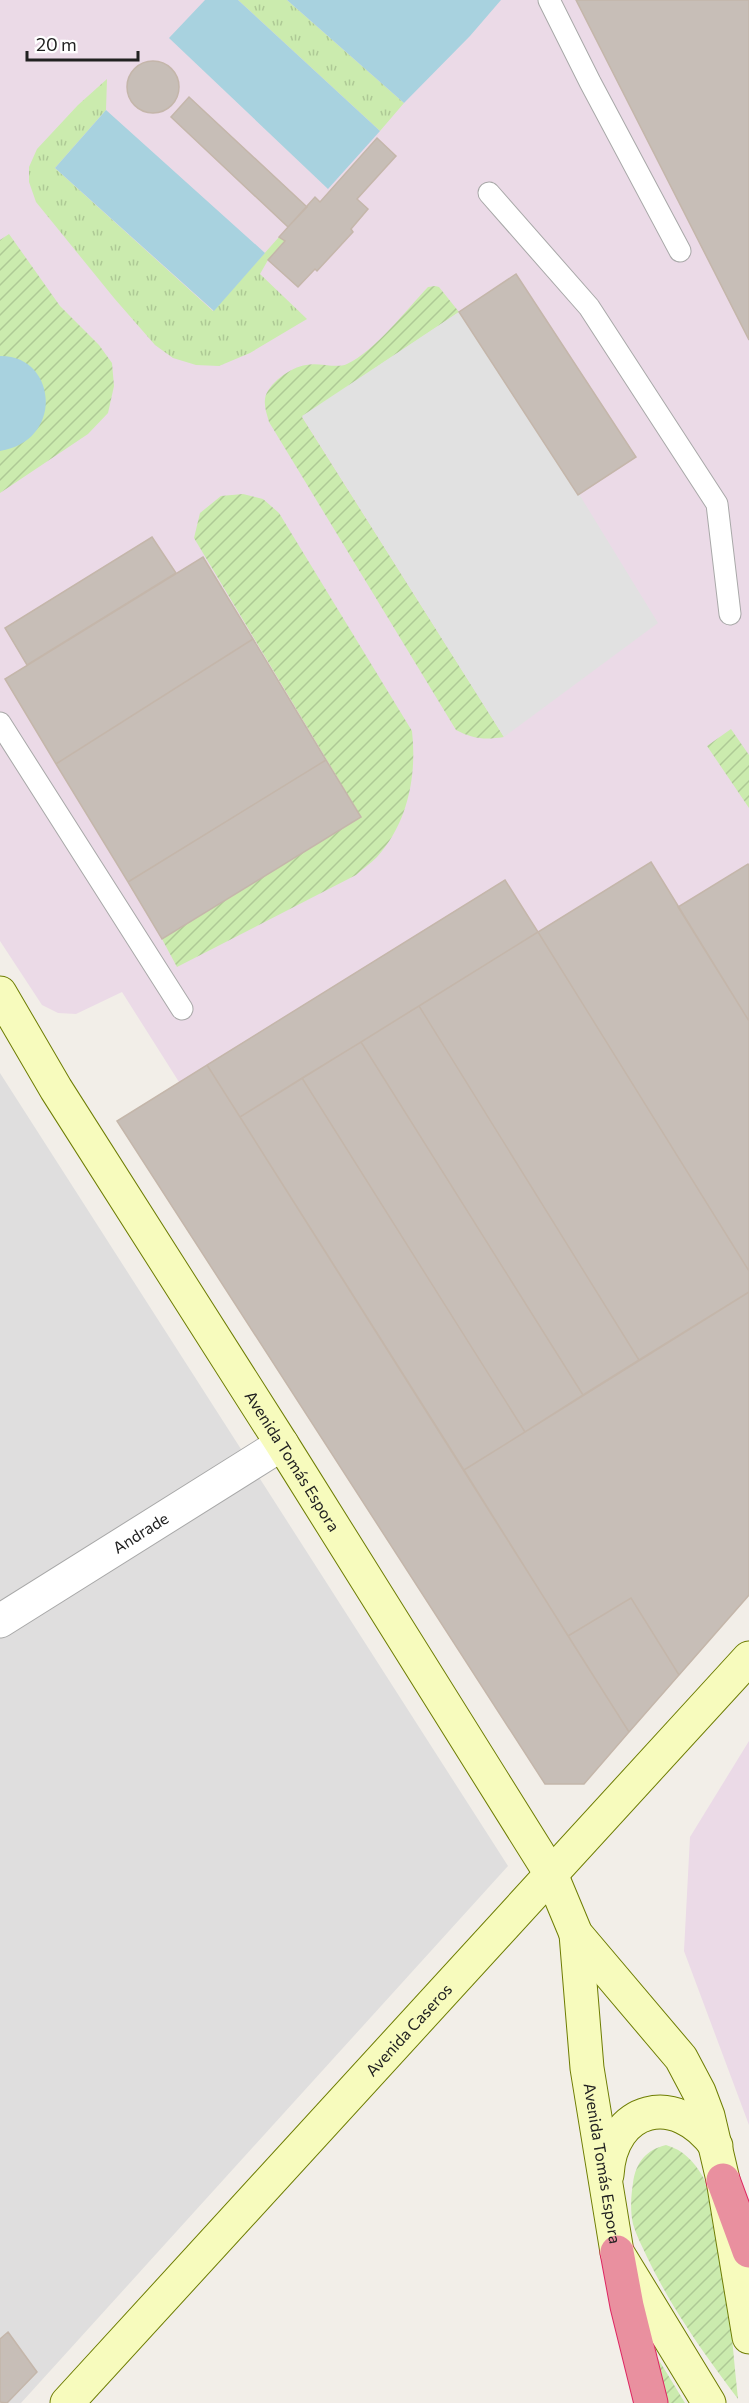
<svg xmlns="http://www.w3.org/2000/svg" width="749" height="2403" font-family="Commissioner,sans-serif">
	<style>
		.residential { fill: #dfdede }
		.industrial { fill: #ebdae7 }
		.grass { fill: url(#grass-tufts) }
		.garden { fill: url(#garden-furrows) }
		.parking { fill: #e1e1e1 }
		.water { fill: #a8d2df }
		.building { fill: #c7beb7; stroke: #c4b6aa; stroke-width: 1.5 }
		.lines { fill: none; stroke-linecap: round; stroke-linejoin: round }
		.lane-casing { stroke: #a8a8a8; stroke-width: 23 }
		.street-casing { stroke: #a8a8a8; stroke-width: 35 }
		.secondary-casing { stroke: #6e7d03; stroke-width: 35 }
		.highway-casing { stroke: #de2662; stroke-width: 35 }
		.lane { stroke: #fff; stroke-width: 21 }
		.street { stroke: #fff; stroke-width: 33 }
		.secondary { stroke: #f7fbbd; stroke-width: 33 }
		.highway { stroke: #e9909f; stroke-width: 33 }
		.labels { text-anchor: middle; stroke-width: 6; stroke-linejoin: round; paint-order: stroke }
		.street-label { font-size: 16px; fill: #212121; stroke: #fff }
	</style>
	<defs>
		<pattern id="grass-tufts" width="24" height="20" patternUnits="userSpaceOnUse" patternTransform="scale(1.5)"><rect width="24" height="20" fill="#cbebae"/><path d="M3 7l-1-3M5 7V3M7 7l1-3M15 17l-1-3M17 17v-4M19 17l1-3" fill="none" stroke="#aec995"/></pattern>
		<pattern id="garden-furrows" width="10" height="10" patternUnits="userSpaceOnUse" patternTransform="scale(1.5)"><rect width="10" height="10" fill="#cbebae"/><path d="M-1 1l2-2M0 10L10 0M9 11l2-2" fill="none" stroke="#aec995"/></pattern>
	</defs>
	<rect width="100%" height="100%" fill="#f2eee8"/>
	<path class="residential" d="M 0,1073 L 508,1866 L 21,2403 L 0,2403 Z"/>
	<path class="industrial" d="M 0,0 L 749,0 L 749,1595 L 584,1784 L 545,1784 L 117,1121 L 179,1082 L 122,992 L 76,1014 L 58,1013 L 42,1005 L 0,941 Z
		M 749,1741 L 749,2125 L 684,1951 L 690,1837 Z"/>
	<path class="grass" d="M 238,0 L 287,0 L 404,103 L 380,131 Z
		M 107,79 L 106,110 L 55,168 L 213,311 L 279,237 L 285,241 L 268,260 L 260,274 L 307,319 L 250,353 L 219,366 L 196,365 L 173,358 L 155,345 L 114,298 L 36,202 L 29,182 L 29,167 L 37,149 L 78,105 Z"/>
	<path class="garden" d="M 9,234 L 60,306 L 99,345 L 112,363 L 114,386 L 108,413 L 88,434 L 0,493 L 0,240 Z
		M 435,286 L 439,287 L 459,312 L 302,417 L 504,737 C 485,740 473,739 456,730 L 269,422 C 267,414 264,408 265,399 C 267,384 291,367 306,365 C 319,362 336,369 347,364 C 375,351 406,310 428,287 Z
		M 243,494 L 263,499 L 279,513 L 412,731 C 417,775 408,823 377,857 C 370,864 362,869 356,875 L 177,967 L 162,939 L 361,817 L 194,538 L 200,513 L 221,496 Z
		M 731,729 L 749,755 L 749,808 L 707,746 Z
		M 666,2145 C 683,2150 694,2161 703,2177 C 712,2194 716,2215 719,2234 C 729,2289 732,2344 738,2399 C 704,2354 672,2309 647,2257 C 642,2246 636,2235 633,2224 C 630,2210 631,2196 633,2183 C 636,2162 646,2150 666,2145 Z
		M 657,2357 L 685,2403 L 668,2403 Z"/>
	<path class="parking" d="M 459,312 L 579,494 L 658,623 L 504,737 L 302,416 Z"/>
	<path class="water" d="M 205,0 L 238,0 L 380,131 L 328,189 L 169,38 Z
		M 287,0 L 501,0 L 470,36 L 404,103 Z
		M 106,110 L 265,253 L 214,311 L 55,168 Z
		M 0,356 C 57,355 65,441 0,451 Z"/>
	<path class="building" d="M 576,0 L 749,0 L 749,340 Z
		M127 87a26 26 0 1 1 52 0a26 26 0 1 1-52 0Z
		M 189,97 L 307,207 L 288,227 L 171,117 Z
		M 377,138 L 396,156 L 357,199 L 368,209 L 351,229 L 353,232 L 317,271 L 315,269 L 298,287 L 268,260 L 285,241 L 279,237 L 315,197 L 320,202 Z
		M 516,274 L 636,457 L 578,495 L 459,312 Z
		M 152,537 L 176,573 L 27,665 L 5,628 Z
		M 203,557 L 253,639 L 56,764 L 5,679 Z
		M 253,639 L 326,760 L 128,882 L 56,764 Z
		M 326,760 L 361,817 L 162,939 L 128,882 Z
		M 651,862 L 749,1021 L 749,1271 L 538,932 Z
		M 748,864 L 749,866 L 749,1021 L 678,907 Z
		M 505,880 L 538,932 L 240,1117 L 207,1065 Z
		M 538,932 L 749,1271 L 749,1292 L 639,1360 L 419,1006 Z
		M 419,1006 L 639,1360 L 583,1395 L 361,1042 Z
		M 361,1042 L 583,1395 L 525,1432 L 302,1078 Z
		M 207,1065 L 629,1732 L 584,1784 L 545,1784 L 117,1121 Z
		M 302,1078 L 525,1432 L 464,1470 L 240,1117 Z
		M 749,1292 L 749,1595 L 679,1675 L 631,1598 L 568,1636 L 464,1470 Z
		M 631,1598 L 679,1675 L 629,1732 L 568,1636 Z
		M 8,2332 L 37,2372 L 7,2403 L 0,2402 L 0,2339 Z"/>
	<g class="lines">
		<defs>
			<path id="lane" d="M 549,0 L 590,82 L 680,251
				M 489,193 L 589,307 L 717,504 L 730,614
				M 0,723 L 182,1009"/>
			<g id="street">
				<path id="s1" d="M 0,1621 L 282,1444"/>
			</g>
			<g id="secondary">
				<path id="s2" d="M 0,993 L 56,1089 L 282,1444 L 551,1874 L 576,1934 L 681,2058 L 699,2092 L 708,2116 L 723,2180 L 749,2337"/>
				<path id="s3" d="M 576,1934 L 587,2068 L 617,2252 L 709,2403"/>
				<path d="M 607,2175 C 611,2106 676,2090 716,2146"/>
				<path id="s4" d="M 67,2403 L 749,1658"/>
			</g>
			<path id="highway" d="M 723,2180 L 749,2251
				M 617,2252 L 627,2306 L 651,2403"/>
		</defs>
		<use href="#lane" class="lane-casing"/>
		<use href="#street" class="street-casing"/>
		<use href="#secondary" class="secondary-casing"/>
		<use href="#highway" class="highway-casing"/>
		<use href="#lane" class="lane"/>
		<use href="#street" class="street"/>
		<use href="#secondary" class="secondary"/>
		<use href="#highway" class="highway"/>
	</g>
	<g class="labels">
		<g class="street-label">
			<text dy="6" stroke="none"><textPath href="#s2" startOffset="552">Avenida Tomás Espora</textPath></text>
			<text dy="6" stroke="none"><textPath href="#s1" startOffset="166">Andrade</textPath></text>
			<text dy="6" stroke="none"><textPath href="#s4" startOffset="506">Avenida Caseros</textPath></text>
			<text dy="6" stroke="none"><textPath href="#s3" startOffset="231">Avenida Tomás Espora</textPath></text>
		</g>
	</g>
	<path d="M27 51v9h111v-9" fill="none" stroke="#212121" stroke-width="3"/>
	<text x="36" y="51" font-size="18" fill="#212121" stroke="#ffffff" stroke-width="4.5" paint-order="stroke">20 m</text>
</svg>
